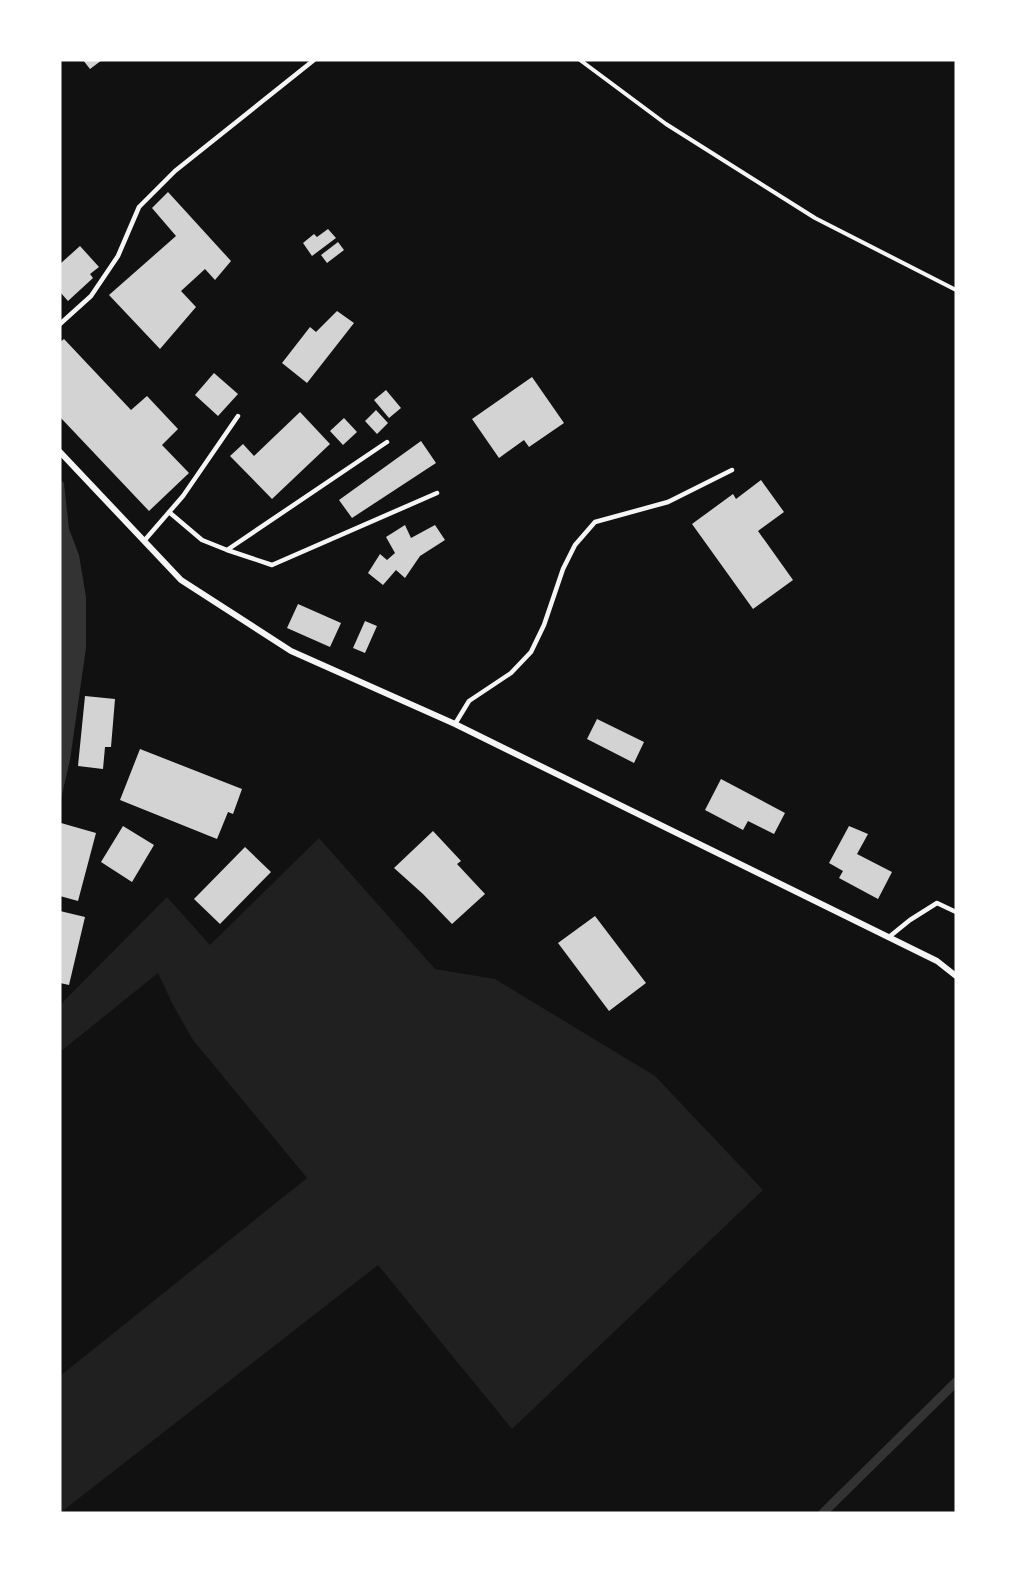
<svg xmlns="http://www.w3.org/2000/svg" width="1016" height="1573" font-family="Barlow,sans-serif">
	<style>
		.green { fill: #202020 }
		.water { fill: #333 }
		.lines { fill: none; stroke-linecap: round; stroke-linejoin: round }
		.stream { stroke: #333; stroke-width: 9 }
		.building { fill: #d3d3d3 }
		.path { stroke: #f5f5f5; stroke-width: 4 }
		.service { stroke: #f5f5f5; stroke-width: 4.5 }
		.minor { stroke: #f5f5f5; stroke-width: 6 }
	</style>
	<rect width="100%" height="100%" fill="#111"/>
	<path class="green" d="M 319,838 L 435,969 L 495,979 L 655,1076 L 763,1190 L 512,1429 L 378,1265 L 60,1513 L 60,1376 L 307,1178 L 193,1040 L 173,1005 L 158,973 L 60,1052 L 60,1005 L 167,897 L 210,945 Z"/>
	<path class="water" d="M 60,479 L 64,483 L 69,529 L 79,555 L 86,597 L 86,648 L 70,760 L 60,803 Z"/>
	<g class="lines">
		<path class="stream" d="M 823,1513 L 956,1382"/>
	</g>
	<path class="building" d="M 83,60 L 102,60 L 90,69 Z
		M 168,192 L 231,261 L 215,280 L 205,269 L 181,291 L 196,307 L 160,349 L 109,295 L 176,236 L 152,208 Z
		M 328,229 L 336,238 L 312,256 L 303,243 L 314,234 L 317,237 Z
		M 338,242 L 344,250 L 327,263 L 321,255 Z
		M 80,246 L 99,267 L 90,274 L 93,278 L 68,301 L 60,292 L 60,264 Z
		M 337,311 L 354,323 L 307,383 L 282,363 L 310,327 L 316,332 Z
		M 64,339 L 131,410 L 147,396 L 178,429 L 162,445 L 189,473 L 149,511 L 60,417 L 60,342 Z
		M 214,373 L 238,394 L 218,416 L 195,395 Z
		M 532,377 L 564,423 L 529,447 L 524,440 L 499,458 L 472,419 Z
		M 386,390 L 401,408 L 389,418 L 374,400 Z
		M 376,410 L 388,423 L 377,434 L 365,421 Z
		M 300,412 L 330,444 L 272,499 L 230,456 L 243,444 L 254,456 Z
		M 344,418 L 357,432 L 343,445 L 330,431 Z
		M 421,441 L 436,463 L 352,518 L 339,500 Z
		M 761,480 L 784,512 L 758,531 L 793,580 L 753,609 L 692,524 L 733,494 L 736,499 Z
		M 405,525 L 411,538 L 435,525 L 445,540 L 420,556 L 405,578 L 396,570 L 383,585 L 368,573 L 380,554 L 387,560 L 395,553 L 386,537 Z
		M 298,604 L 341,623 L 330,647 L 287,628 Z
		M 365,621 L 377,626 L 365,653 L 353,648 Z
		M 85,696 L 115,699 L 111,747 L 105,747 L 103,769 L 78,766 Z
		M 597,719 L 644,742 L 634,763 L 587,739 Z
		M 140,749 L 242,789 L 233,814 L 228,812 L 217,839 L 120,800 Z
		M 721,779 L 785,813 L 774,834 L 748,821 L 743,830 L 705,810 Z
		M 61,823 L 96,833 L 78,901 L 60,896 Z
		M 123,826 L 154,845 L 132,882 L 101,862 Z
		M 849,826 L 868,834 L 857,854 L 892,872 L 878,899 L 839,878 L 843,871 L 829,863 Z
		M 433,831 L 461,861 L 457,864 L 485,894 L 452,924 L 423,894 L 394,868 Z
		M 245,847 L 271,872 L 220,924 L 194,899 Z
		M 60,911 L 85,917 L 69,985 L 60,983 Z
		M 595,916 L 646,983 L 609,1011 L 558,943 Z"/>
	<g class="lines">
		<path class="path" d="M 580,60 L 666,124 L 815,218 L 956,290"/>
		<path class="service" d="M 60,324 L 91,296 L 118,256 L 139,207 L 175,171 L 314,60
			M 169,512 L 202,540 L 227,550 L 387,442
			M 144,541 L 183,496 L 238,416
			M 227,550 L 272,565 L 437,493
			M 455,724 L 469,701 L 511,673 L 531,652 L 544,625 L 563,569 L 575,545 L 595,522 L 668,502 L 732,470
			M 889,937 L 910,920 L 937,903 L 956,912"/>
		<path class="minor" d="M 60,452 L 181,580 L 291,651 L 455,724 L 937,961 L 956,976"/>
	</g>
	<rect width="1016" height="1573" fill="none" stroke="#ffffff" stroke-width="123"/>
</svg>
